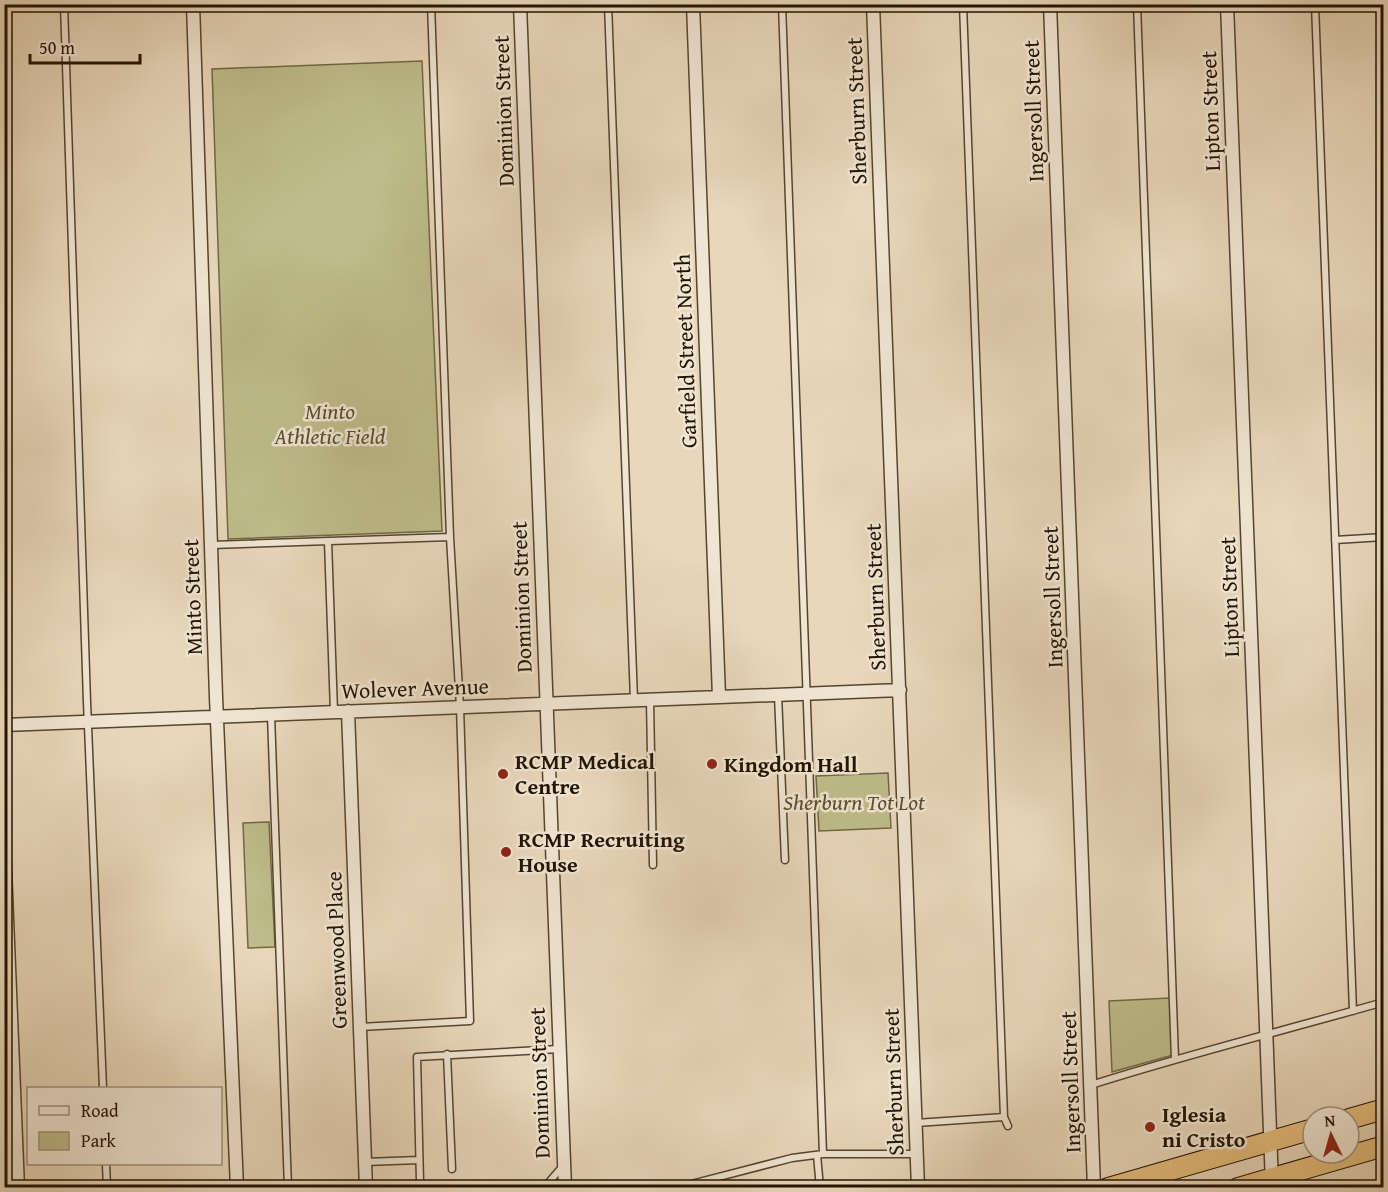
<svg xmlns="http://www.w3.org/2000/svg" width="1388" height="1192" font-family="'Gentium Book Plus',serif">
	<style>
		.green { fill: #bebc8a; stroke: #706846; stroke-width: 1.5 }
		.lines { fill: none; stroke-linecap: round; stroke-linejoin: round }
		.service-casing { stroke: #54452f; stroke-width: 9 }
		.minor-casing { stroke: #54452f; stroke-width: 15 }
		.trunk-casing { stroke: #221401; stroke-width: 22 }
		.service { stroke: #f0e5d2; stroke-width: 6 }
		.minor { stroke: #f0e5d2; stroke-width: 12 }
		.trunk { stroke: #e4bc7d; stroke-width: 20 }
		.poi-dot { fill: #8f2418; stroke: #f0e5d2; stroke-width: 2 }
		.labels { text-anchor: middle; stroke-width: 5; stroke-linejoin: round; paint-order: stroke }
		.street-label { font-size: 22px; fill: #221401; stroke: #f0e5d2 }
		.park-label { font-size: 22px; font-style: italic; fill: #594f31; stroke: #f0e5d2 }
		.poi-label { font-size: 22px; font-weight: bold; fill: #221401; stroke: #f0e5d2; text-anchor: start }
	</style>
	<rect width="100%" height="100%" fill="#e8d7ba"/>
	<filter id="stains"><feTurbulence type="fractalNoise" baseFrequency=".00333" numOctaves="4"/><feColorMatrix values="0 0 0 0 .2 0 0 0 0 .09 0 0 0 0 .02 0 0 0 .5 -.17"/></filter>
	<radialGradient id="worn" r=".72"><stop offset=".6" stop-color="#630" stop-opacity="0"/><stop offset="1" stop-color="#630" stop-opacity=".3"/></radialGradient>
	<path class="green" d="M 422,61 L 442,531 L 228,539 L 212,69 Z
		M 888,773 L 891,828 L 819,831 L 816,776 Z
		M 269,822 L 275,947 L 248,948 L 243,823 Z
		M 1170,998 L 1173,1055 L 1112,1072 L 1109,1001 Z"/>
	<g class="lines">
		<defs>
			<path id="service" d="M 64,4 L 87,702 L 103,1088
				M 608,4 L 634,700
				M 782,4 L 823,1154
				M 1137,4 L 1175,1059
				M 1315,4 L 1353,1011
				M 1335,540 L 1384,537
				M 328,541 L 334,712
				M 212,545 L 450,537
				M 778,695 L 785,860
				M 650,700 L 653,865
				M 271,715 L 288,1188
				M 360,1027 L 470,1021 L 460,707 L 450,537 L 431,4
				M 447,1054 L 452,1169
				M 1091,1085 C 1188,1054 1286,1030 1384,1002
				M 1004,1117 L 1008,1126
				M 916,1123 L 1004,1117 L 963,4
				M 817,1155 L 820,1188
				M 365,1162 L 419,1160
				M 106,1164 L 107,1188
				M 420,1182 L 417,1057 L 559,1049
				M 550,1188 L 550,1181 L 563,1166
				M 676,1188 L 792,1158 L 823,1154 L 916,1154
				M 710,1188 L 714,1179"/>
			<path id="minor" d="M 193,4 L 216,697 L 237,1188
				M 520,4 L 565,1188
				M 693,4 L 719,697
				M 873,4 L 918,1188
				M 1050,4 L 1094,1188
				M 1227,4 L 1272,1184
				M 348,711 L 366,1188
				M 4,725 L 900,690
				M 4,844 L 18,1188"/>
			<path id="trunk" d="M 1349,1119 L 1384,1109
				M 1108,1188 L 1313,1129
				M 1238,1188 L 1384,1146"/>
		</defs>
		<use href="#service" class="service-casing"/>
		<use href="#minor" class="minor-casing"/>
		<use href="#trunk" class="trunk-casing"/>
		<use href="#service" class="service"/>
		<use href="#minor" class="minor"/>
		<use href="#trunk" class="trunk"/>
	</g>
	<g class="poi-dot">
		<circle cx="712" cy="764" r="6"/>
		<circle cx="503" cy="774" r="6"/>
		<circle cx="506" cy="852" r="6"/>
		<circle cx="1150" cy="1127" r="6"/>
	</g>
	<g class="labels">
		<g class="street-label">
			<text transform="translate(503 111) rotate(-92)" y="8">Dominion Street</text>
			<text transform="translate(856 111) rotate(-92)" y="8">Sherburn Street</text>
			<text transform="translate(1033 111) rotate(-92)" y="8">Ingersoll Street</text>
			<text transform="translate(1210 111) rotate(-92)" y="8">Lipton Street</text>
			<text transform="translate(685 351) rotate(-92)" y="8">Garfield Street North</text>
			<text transform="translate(192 597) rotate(-92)" y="8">Minto Street</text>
			<text transform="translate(521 597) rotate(-92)" y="8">Dominion Street</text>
			<text transform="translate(875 597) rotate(-92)" y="8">Sherburn Street</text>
			<text transform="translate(1052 597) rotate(-92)" y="8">Ingersoll Street</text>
			<text transform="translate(1229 597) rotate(-92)" y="8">Lipton Street</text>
			<text transform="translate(415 688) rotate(-2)" y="8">Wolever Avenue</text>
			<text transform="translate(336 950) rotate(-92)" y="8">Greenwood Place</text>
			<text transform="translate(893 1082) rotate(-92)" y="8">Sherburn Street</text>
			<text transform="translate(1070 1082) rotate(-92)" y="8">Ingersoll Street</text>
			<text transform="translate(539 1083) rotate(-92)" y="8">Dominion Street</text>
		</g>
		<g class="park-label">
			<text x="330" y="419">Minto<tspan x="330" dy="25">Athletic Field</tspan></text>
			<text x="854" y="810">Sherburn Tot Lot</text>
		</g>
		<g class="poi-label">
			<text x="515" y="769">RCMP Medical<tspan x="515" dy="25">Centre</tspan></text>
			<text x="724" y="772">Kingdom Hall</text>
			<text x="518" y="847">RCMP Recruiting<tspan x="518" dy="25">House</tspan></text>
			<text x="1162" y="1122">Iglesia<tspan x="1162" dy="25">ni Cristo</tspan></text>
		</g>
	</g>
	<rect width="1388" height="1192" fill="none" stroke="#e8d7ba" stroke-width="24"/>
	<rect x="6" y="6" width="1376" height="1180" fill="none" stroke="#221401" stroke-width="3"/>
	<rect x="12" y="12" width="1364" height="1168" fill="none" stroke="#221401" stroke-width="1.5"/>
	<rect x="27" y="1087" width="195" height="78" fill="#f0e5d2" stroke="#9e917e" stroke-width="1.5"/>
	<rect x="39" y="1106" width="30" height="9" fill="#f0e5d2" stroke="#9e917e" stroke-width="1.5"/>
	<text x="81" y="1117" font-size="18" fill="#221401">Road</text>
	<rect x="39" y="1132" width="30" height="18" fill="#bebc8a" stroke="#9e917e" stroke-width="1.5"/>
	<text x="81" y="1147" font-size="18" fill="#221401">Park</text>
	<g transform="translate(1331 1135) rotate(355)"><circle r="28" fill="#f0e5d2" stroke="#9e917e" stroke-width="1.5"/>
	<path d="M0-4.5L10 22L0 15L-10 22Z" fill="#8f2418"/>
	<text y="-9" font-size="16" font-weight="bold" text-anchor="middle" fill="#221401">N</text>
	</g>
	<path d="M30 54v9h110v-9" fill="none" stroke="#221401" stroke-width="3"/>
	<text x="39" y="54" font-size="18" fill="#221401" stroke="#f0e5d2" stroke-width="4.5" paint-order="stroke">50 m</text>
	<rect width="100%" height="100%" filter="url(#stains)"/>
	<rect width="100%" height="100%" fill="url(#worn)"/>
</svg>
